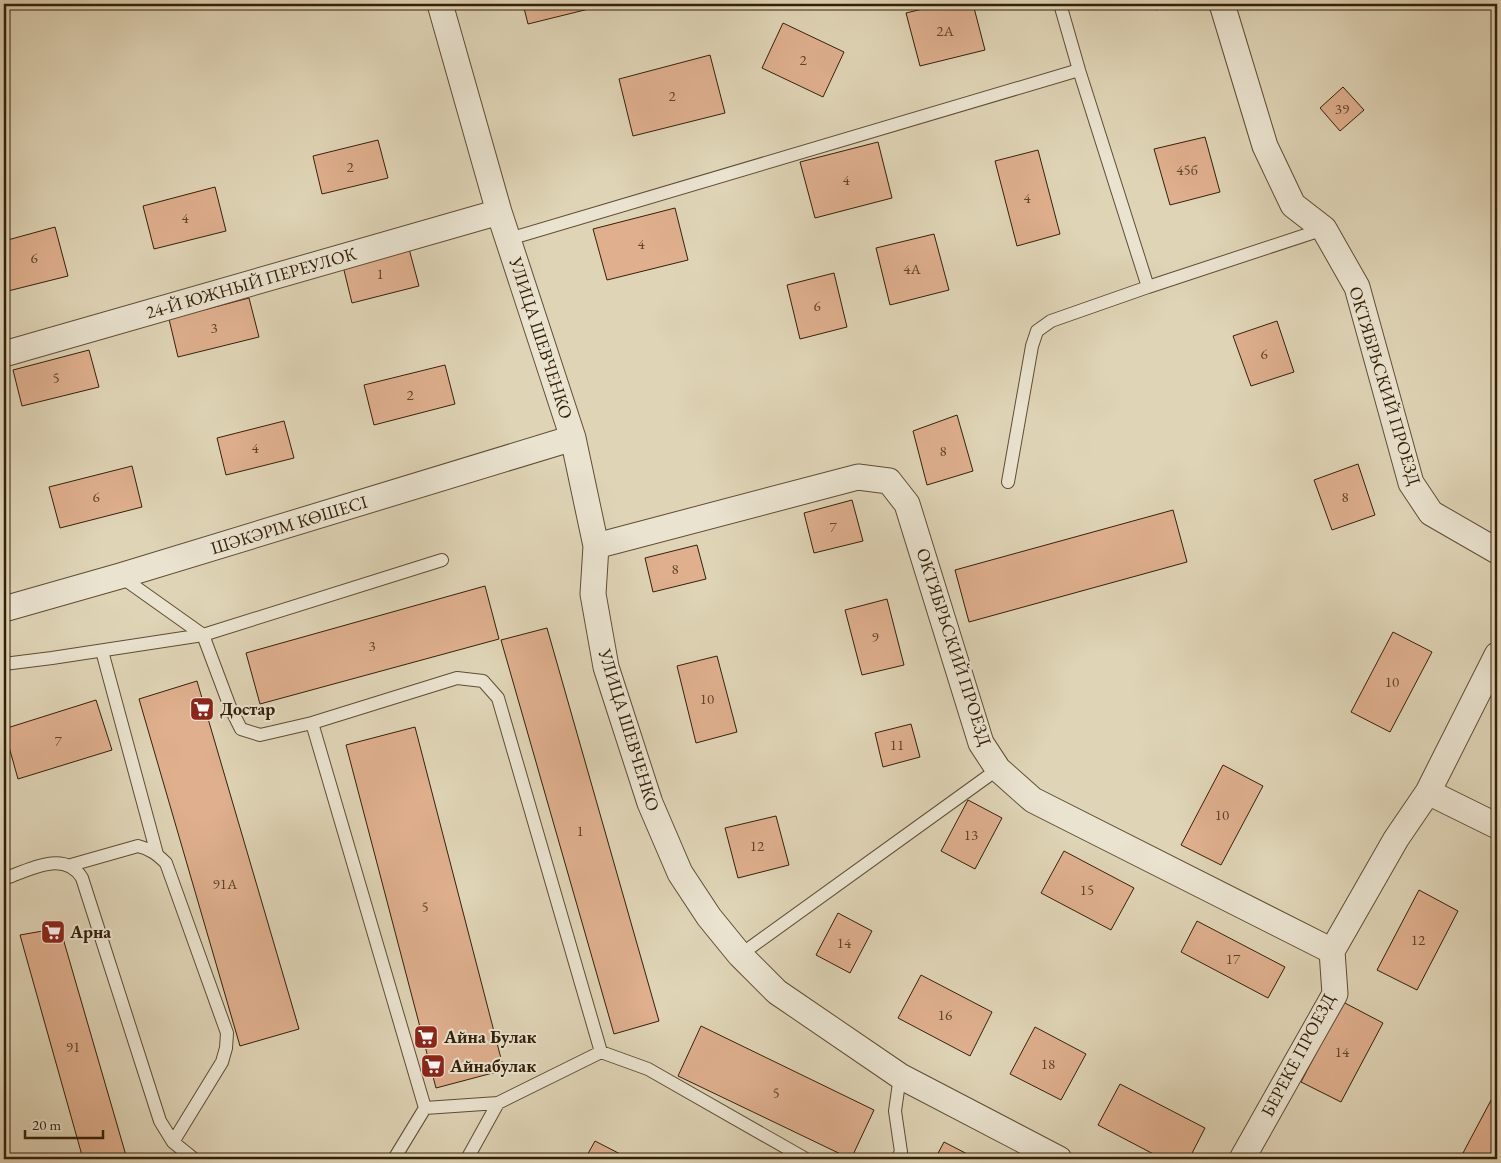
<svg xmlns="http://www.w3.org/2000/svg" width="1501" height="1163" font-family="'EB Garamond',serif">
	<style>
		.building { fill: #dfaf8e; stroke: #342008 }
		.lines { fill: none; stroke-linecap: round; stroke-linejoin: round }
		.lane-casing { stroke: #5f4d34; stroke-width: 14 }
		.street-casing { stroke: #5f4d34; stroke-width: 27 }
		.lane { stroke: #eae3d0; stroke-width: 12 }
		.street { stroke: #eae3d0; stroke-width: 25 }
		.labels { text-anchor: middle; stroke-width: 4; stroke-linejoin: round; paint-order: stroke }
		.number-label { font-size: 15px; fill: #5f442a }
		.street-label { font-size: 18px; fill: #342008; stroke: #eae3d0 }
		.poi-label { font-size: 18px; font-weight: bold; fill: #342008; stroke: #eae3d0; text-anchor: start }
	</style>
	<rect width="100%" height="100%" fill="#dfd4b6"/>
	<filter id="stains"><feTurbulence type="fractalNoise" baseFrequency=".004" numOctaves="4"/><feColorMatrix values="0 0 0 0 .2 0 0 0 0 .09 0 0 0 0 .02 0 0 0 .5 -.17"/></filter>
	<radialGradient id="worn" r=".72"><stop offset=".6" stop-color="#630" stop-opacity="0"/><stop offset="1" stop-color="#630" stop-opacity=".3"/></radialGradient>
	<path class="building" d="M 523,4 L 609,4 L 528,24 Z
		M 943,4 L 973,4 L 985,50 L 920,66 L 906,13 Z
		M 1154,4 L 1179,4 L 1156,10 Z
		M 783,23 L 844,52 L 823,97 L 762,68 Z
		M 710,55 L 725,113 L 633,136 L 619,79 Z
		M 1343,87 L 1364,110 L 1340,131 L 1320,108 Z
		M 1205,137 L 1220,192 L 1170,205 L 1154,149 Z
		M 378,140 L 388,178 L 322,194 L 313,156 Z
		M 878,142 L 892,198 L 815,218 L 800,162 Z
		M 1038,150 L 1060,234 L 1017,246 L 995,161 Z
		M 215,187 L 226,231 L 154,249 L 143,206 Z
		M 675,208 L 688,260 L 607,280 L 593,229 Z
		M 55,227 L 68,276 L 4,292 L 4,241 Z
		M 934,234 L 949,290 L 890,305 L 876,248 Z
		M 408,245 L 419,286 L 352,303 L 342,262 Z
		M 834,273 L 847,327 L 800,339 L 787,285 Z
		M 249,298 L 259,337 L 178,357 L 169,319 Z
		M 1277,321 L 1294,372 L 1251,386 L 1233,336 Z
		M 89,350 L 99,387 L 22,406 L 13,370 Z
		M 445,365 L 455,404 L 374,425 L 364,385 Z
		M 957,415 L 973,471 L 927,485 L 913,431 Z
		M 284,421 L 294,458 L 226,475 L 217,438 Z
		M 1358,464 L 1375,515 L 1332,530 L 1314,480 Z
		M 132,466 L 142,507 L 60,528 L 49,487 Z
		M 852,500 L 863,541 L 814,553 L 804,513 Z
		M 1173,510 L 1187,562 L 969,622 L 955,570 Z
		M 697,545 L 706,579 L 653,592 L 645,558 Z
		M 485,586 L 499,639 L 260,704 L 246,653 Z
		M 887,599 L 904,665 L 862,675 L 845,610 Z
		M 547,628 L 659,1021 L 614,1034 L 501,640 Z
		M 1393,632 L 1432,652 L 1390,732 L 1351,712 Z
		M 717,656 L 737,732 L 696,743 L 677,666 Z
		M 197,681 L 299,1029 L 240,1046 L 139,699 Z
		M 96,700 L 112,750 L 18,779 L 4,729 Z
		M 911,724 L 920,757 L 883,767 L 875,733 Z
		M 415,727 L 504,1070 L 436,1088 L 346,745 Z
		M 1223,765 L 1263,786 L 1221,865 L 1181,845 Z
		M 968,800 L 1002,818 L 975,869 L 941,851 Z
		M 776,816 L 789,865 L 738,878 L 725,828 Z
		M 1064,851 L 1134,888 L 1111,930 L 1041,893 Z
		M 1419,890 L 1458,911 L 1417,990 L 1377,970 Z
		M 838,913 L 872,931 L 850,973 L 816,955 Z
		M 1197,921 L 1285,967 L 1268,998 L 1181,952 Z
		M 60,928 L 127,1159 L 83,1159 L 20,935 Z
		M 921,975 L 992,1012 L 970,1056 L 898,1018 Z
		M 1343,1002 L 1383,1023 L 1341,1102 L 1301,1082 Z
		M 701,1026 L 874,1110 L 851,1159 L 678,1076 Z
		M 1035,1027 L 1086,1054 L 1061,1100 L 1010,1074 Z
		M 1120,1084 L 1205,1128 L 1189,1159 L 1163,1159 L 1098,1125 Z
		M 1497,1089 L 1497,1159 L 1475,1159 L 1463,1153 Z
		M 595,1141 L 630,1159 L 585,1159 Z
		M 944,1142 L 977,1159 L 935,1159 Z"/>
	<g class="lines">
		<defs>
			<path id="lane" d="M 1060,4 L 1079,70 L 1148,287 L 1324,229
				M 509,239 L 1079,70
				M 1008,482 L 1032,346 L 1037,331 L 1051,321 L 1148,287
				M 120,576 L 203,635 L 230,707 L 241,729 L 260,735 L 312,723 L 457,678 L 483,681 L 498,698 L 601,1052
				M 102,651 L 157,854
				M 4,664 L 52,658 L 203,635 L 442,560
				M 312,723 L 425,1108
				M 71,865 L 138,846 C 150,849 157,854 166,863 L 227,1033 L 226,1048 L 222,1062 L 173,1142
				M 4,879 C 28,870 65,849 82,878 L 160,1121 L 173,1142 L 194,1159
				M 740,955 L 998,769
				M 394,1159 L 425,1108 L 498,1103
				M 467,1159 L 498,1103 L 601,1052 L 648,1069 L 806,1159
				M 897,1159 L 901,1152 L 895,1111 L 900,1076"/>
			<path id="street" d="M 440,4 L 499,212 L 573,438 L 596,546 L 593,594 L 606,667 L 650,803 L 680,873 L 709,917 L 740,955 L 777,992 L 900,1076 L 1059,1159
				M 1222,4 L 1265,146 L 1293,205 L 1324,229 L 1357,287 L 1411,483 L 1431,513 L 1497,551
				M 4,354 L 499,212
				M 596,546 L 858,477 L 889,481 L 907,504 L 981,743 L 998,769 L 1033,800 L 1332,951
				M 4,609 L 120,576 L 573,438
				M 1428,792 L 1497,826
				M 1242,1159 L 1335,994 L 1332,951 L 1396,839 L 1428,792 L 1497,655"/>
		</defs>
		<use href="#lane" class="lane-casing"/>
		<use href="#street" class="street-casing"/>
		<use href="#lane" class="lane"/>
		<use href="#street" class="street"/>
	</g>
	<defs>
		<symbol id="supermarket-square" viewBox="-11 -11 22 22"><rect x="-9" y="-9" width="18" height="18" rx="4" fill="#8f2418" stroke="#eae3d0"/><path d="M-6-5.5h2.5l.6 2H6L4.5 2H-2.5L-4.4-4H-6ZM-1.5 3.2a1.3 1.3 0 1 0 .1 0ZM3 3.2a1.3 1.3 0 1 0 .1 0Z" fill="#fff"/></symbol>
	</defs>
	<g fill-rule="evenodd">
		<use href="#supermarket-square" x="188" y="695" width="28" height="28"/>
		<use href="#supermarket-square" x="39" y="918" width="28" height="28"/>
		<use href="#supermarket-square" x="412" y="1023" width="28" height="28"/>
		<use href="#supermarket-square" x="419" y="1052" width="28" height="28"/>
	</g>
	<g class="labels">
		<g class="number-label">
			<text x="945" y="36">2А</text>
			<text x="803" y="65">2</text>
			<text x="672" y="101">2</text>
			<text x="1342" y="114">39</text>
			<text x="350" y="172">2</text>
			<text x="1187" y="175">45б</text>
			<text x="846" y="185">4</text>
			<text x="1027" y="203">4</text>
			<text x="185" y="223">4</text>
			<text x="641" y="249">4</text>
			<text x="34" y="263">6</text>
			<text x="912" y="274">4А</text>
			<text x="380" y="279">1</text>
			<text x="817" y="311">6</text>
			<text x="214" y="333">3</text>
			<text x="1264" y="359">6</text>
			<text x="56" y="383">5</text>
			<text x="410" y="400">2</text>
			<text x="255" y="453">4</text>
			<text x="943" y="456">8</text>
			<text x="96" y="502">6</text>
			<text x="1345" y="502">8</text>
			<text x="833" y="532">7</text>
			<text x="675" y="574">8</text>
			<text x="875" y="642">9</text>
			<text x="372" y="651">3</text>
			<text x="1392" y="687">10</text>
			<text x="707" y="704">10</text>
			<text x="58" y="746">7</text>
			<text x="897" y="750">11</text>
			<text x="1222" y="820">10</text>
			<text x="580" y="836">1</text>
			<text x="971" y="840">13</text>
			<text x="757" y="851">12</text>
			<text x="225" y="889">91А</text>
			<text x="1087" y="895">15</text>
			<text x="425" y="912">5</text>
			<text x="1418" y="945">12</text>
			<text x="844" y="948">14</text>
			<text x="1233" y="964">17</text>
			<text x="945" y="1020">16</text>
			<text x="73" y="1052">91</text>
			<text x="1342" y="1057">14</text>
			<text x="1048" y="1069">18</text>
			<text x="776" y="1098">5</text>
		</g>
		<g class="street-label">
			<text transform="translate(251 283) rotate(-16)" y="6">24-Й ЮЖНЫЙ ПЕРЕУЛОК</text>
			<text transform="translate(541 338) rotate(72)" y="6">УЛИЦА ШЕВЧЕНКО</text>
			<text transform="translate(1385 386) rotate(73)" y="6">ОКТЯБРЬСКИЙ ПРОЕЗД</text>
			<text transform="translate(289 525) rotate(-17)" y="6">ШӘКӘРІМ КӨШЕСІ</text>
			<text transform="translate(954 647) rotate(72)" y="6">ОКТЯБРЬСКИЙ ПРОЕЗД</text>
			<text transform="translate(629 730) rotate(73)" y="6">УЛИЦА ШЕВЧЕНКО</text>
			<text transform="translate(1298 1055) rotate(-62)" y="6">БЕРЕКЕ ПРОЕЗД</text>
		</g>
		<g class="poi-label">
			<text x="220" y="715">Достар</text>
			<text x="70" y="938">Арна</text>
			<text x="444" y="1043">Айна Булак</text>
			<text x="450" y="1072">Айнабулак</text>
		</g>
	</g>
	<rect width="1501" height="1163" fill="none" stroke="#dfd4b6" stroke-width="20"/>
	<rect x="5" y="5" width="1491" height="1153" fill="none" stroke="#342008" stroke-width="2.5"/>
	<rect x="10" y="10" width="1481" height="1143" fill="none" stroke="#342008"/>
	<path d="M25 1130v8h78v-8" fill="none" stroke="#342008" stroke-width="2.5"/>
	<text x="32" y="1130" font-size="15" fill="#342008" stroke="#eae3d0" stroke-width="4" paint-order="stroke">20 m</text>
	<rect width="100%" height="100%" filter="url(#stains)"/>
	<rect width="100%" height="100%" fill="url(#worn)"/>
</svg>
